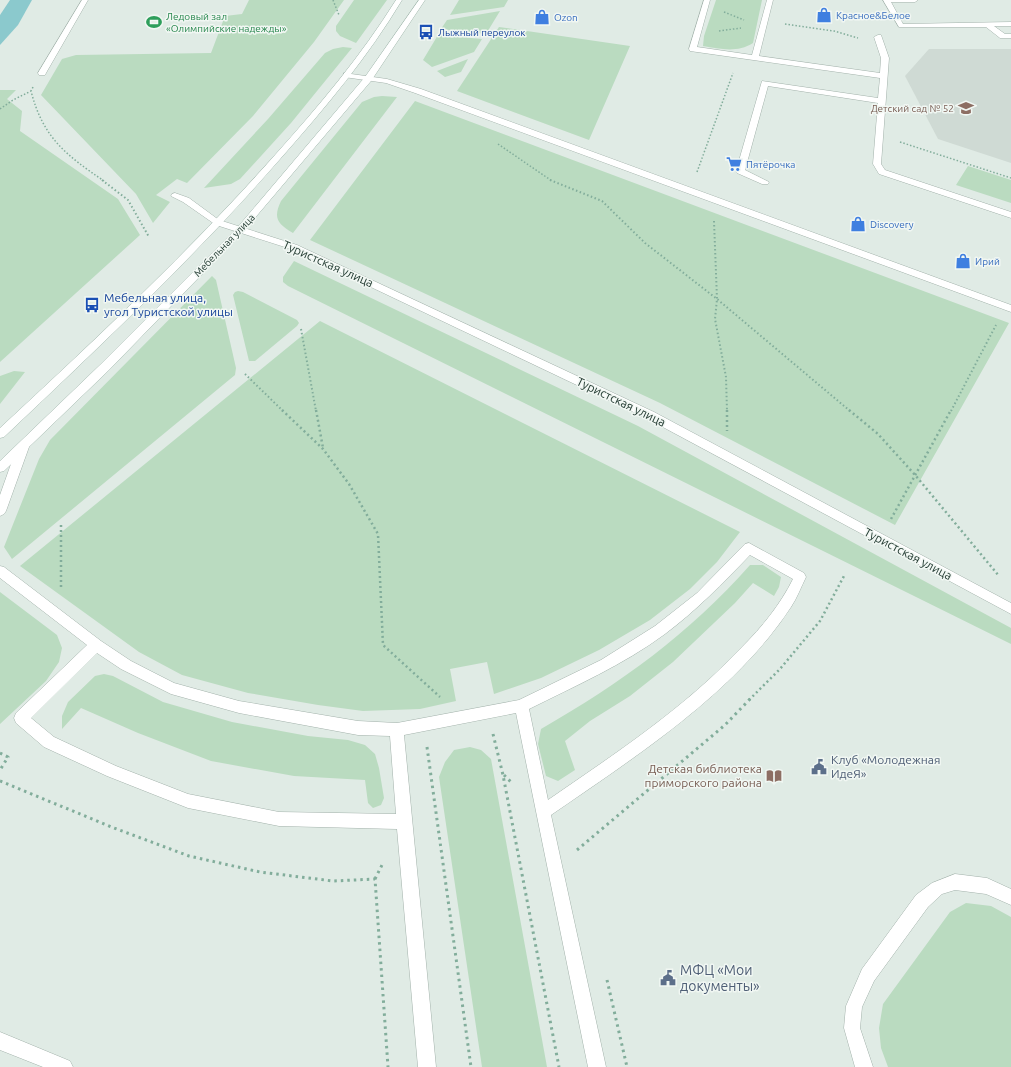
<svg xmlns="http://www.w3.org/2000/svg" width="1011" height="1067" font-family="Ubuntu,sans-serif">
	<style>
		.built { fill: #cfdad4 }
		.green { fill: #badbc0 }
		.water { fill: #8bc9cd }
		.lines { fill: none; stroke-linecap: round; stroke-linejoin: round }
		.lane-casing { stroke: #a3b2ab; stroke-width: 1 }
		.street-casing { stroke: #a3b2ab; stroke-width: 1 }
		.secondary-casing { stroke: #a0b6ac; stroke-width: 1 }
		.path-far3 { stroke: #82ad9b; stroke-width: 1.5; stroke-dasharray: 1.5 2; stroke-linecap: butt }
		.path-far2 { stroke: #82ad9b; stroke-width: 2; stroke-dasharray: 1.5 2.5; stroke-linecap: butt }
		.path-far1 { stroke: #82ad9b; stroke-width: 2.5; stroke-dasharray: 2 3; stroke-linecap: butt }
		.path { stroke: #82ad9b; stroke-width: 3; stroke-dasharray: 2.5 4; stroke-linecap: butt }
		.lane { fill: #fff; fill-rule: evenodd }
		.street { fill: #fff; fill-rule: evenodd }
		.secondary { fill: #fff; fill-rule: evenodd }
		.labels { text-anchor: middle; stroke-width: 3; stroke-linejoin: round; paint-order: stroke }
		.far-shop-label { font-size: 10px; fill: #366cbe; stroke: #f1f7f3; text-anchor: start }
		.far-leisure-label { font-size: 10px; fill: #27864d; stroke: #f1f7f3; text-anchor: start }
		.far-transit-label { font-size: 10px; fill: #164399; stroke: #f1f7f3; text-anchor: start }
		.far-education-label { font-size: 10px; fill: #785e54; stroke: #f1f7f3; text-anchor: end }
		.far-street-label { font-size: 10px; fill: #223a31; stroke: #f1f7f3 }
		.street-label { font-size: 12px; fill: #223a31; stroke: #f1f7f3 }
		.transit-label { font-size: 12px; fill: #164399; stroke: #f1f7f3; text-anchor: start }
		.service-label { font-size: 12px; fill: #4e5e75; stroke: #f1f7f3; text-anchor: start }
		.education-label { font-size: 12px; fill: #785e54; stroke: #f1f7f3; text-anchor: end }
		.near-service-label { font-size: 14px; fill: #4e5e75; stroke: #f1f7f3; text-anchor: start }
	</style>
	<rect width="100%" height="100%" fill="#e0ebe5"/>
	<path class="built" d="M 929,49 L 1011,49 L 1011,163 L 938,139 L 905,76 Z"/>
	<path class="green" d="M 249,0 L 344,0 L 314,42 L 253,116 L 187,183 L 177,179 L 156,195 L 170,202 L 153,223 L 136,194 L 41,95 L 62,59 L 76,55 L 211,53 L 225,16 L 242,14 Z
		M 354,0 L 387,0 L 356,43 L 340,36 L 336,31 L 336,26 Z
		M 459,0 L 508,0 L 504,7 L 450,15 Z
		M 716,0 L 762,0 L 753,43 C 737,53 721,49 703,46 L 704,36 Z
		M 500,11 L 486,34 L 441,29 L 447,20 Z
		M 499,27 L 630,46 L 589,140 L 457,91 Z
		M 438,35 L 482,39 L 474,52 L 432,67 L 423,60 Z
		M 343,47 L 352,48 L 291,123 L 240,179 L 231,184 L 204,188 L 268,119 L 325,53 L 333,49 Z
		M 468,59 L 461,72 L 445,77 L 437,71 Z
		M 0,90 L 16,90 L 7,99 L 22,111 L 20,131 L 118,199 L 140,235 L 0,362 Z
		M 382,96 L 397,97 L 293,233 C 277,223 273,218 281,201 L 362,102 L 374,97 Z
		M 415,101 L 1009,323 L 895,525 L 660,403 L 310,240 Z
		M 968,166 L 1011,180 L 1011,203 L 956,185 Z
		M 294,261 L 638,426 L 1011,628 L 1011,644 L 288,286 L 283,282 L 283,277 Z
		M 212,276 L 216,280 L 236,368 L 235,375 L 12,559 L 4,547 L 39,459 L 50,440 Z
		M 238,291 L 243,292 L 297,320 L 299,323 L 297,326 L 255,361 L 249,361 L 233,295 L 235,292 Z
		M 320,321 L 740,532 L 717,562 L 690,589 L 650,620 L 599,650 L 541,678 L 494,694 L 487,662 L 450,669 L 456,701 L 420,709 L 363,711 L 318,705 L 248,693 L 182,675 L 139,652 L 20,566 Z
		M 14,371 L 25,372 L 0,404 L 0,376 Z
		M 750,565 L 763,565 L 781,577 L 779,587 L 774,596 L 753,583 L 735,603 L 673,662 L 630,696 L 590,721 L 565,741 L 575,770 L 558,781 L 546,776 L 538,744 L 541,729 C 621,683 689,634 750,565 Z
		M 0,592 L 57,635 L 62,648 L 59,662 L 46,681 L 0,724 Z
		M 104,674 L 113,676 L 163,702 L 232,722 L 308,736 L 348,740 L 365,745 L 375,754 L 379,768 L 384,798 L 381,805 L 373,808 L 368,803 L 365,780 L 294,776 L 211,761 L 138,733 L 81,708 L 62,729 L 62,716 L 68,702 L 95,676 Z
		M 470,747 L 481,750 L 491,759 L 547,1067 L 482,1067 L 439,777 L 445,762 L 454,750 Z
		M 966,903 L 991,906 L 1011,917 L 1011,1067 L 888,1067 L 881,1048 L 879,1028 L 883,1004 L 950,912 Z"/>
	<path class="water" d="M 10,0 L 32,0 L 18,25 L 0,45 L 0,15 Z"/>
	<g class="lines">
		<defs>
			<path id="lane" d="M 82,0 L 88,0 L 46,73 L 45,75 L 39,75 L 38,73 Z
				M 704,0 L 710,0 L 697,47 L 752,55 L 767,0 L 773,0 L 759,56 L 880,73 L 881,58 L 874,37 L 878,35 L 881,35 L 889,58 L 881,164 L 885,170 L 1011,212 L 1011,218 L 879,174 L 873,164 L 878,103 L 768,86 L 745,170 L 769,182 L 768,184 L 762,184 L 737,173 L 736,171 L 762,81 L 878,98 L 880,78 L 690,51 L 689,49 Z
				M 883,0 L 918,0 L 915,2 L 891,2 L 903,24 L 1011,22 L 1011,26 L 994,26 L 1005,34 L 1011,34 L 1011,38 L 1000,38 L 986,27 L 899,27 Z
				M 175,193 L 189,198 L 223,223 L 219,226 L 216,225 L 183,202 L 171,196 L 172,194 Z
				M 749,543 L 804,573 L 806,577 C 801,587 797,598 791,607 C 735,693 635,757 551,815 L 606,1067 L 588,1067 L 516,713 L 404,735 L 436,1067 L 418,1067 L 397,829 L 279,826 L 188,808 L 107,776 L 44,747 L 16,723 L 14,718 L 16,713 L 87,645 L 0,578 L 0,566 L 4,567 L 101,641 L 131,661 L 174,683 L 239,701 L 358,721 L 397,723 L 519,700 L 601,660 L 655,626 L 697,593 L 745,544 ZM 750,555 L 793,579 C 780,605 762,627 742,647 C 685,708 616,753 548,800 L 529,709 C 575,686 623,665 665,634 C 697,610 723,583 750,555 ZM 97,653 L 121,669 L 171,694 L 239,713 L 358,735 L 390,736 L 396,814 L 279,812 L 188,794 L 116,766 L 54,737 L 31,718 Z
				M 955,874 L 987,878 L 1011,889 L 1011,905 L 986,894 L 955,890 L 942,894 L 928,907 L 874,981 L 862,1007 L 860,1028 L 873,1067 L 855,1067 L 844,1028 L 846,1006 L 862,969 L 916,895 L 932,883 Z
				M 0,1032 L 70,1061 L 73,1067 L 43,1067 L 0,1050 Z"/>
			<path id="street" d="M 344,73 L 387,79 L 421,89 L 1011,305 L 1011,312 L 415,93 L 386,83 L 344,77 Z
				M 219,220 L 297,245 L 654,412 L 1011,603 L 1011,614 L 646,418 L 291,249 L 216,225 L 215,223 Z
				M 23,443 L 27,444 L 29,447 L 6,511 L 4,514 L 0,516 L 0,495 L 17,447 L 19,444 Z"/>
			<path id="secondary" d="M 396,0 L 402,0 C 368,57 325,108 281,158 C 195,257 99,347 4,437 L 0,438 L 0,428 C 95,340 189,252 275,155 C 319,106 361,56 396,0 Z
				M 419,0 L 425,0 L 371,81 L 243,232 L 109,370 L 4,471 L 0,472 L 0,461 L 101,364 L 237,228 L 365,77 Z"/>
		</defs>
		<use href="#lane" class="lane-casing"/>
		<use href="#street" class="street-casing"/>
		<use href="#secondary" class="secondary-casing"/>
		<path class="path-far3" d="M 333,0 L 339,15
			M 724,12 L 744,20
			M 785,24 L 834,31 L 858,38
			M 719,31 L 741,28
			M 33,87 L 31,91 C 43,138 66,155 104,181
			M 0,109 L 13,100 L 31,91
			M 900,142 L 1011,178
			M 498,144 L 552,181
			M 697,172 L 733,73"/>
		<path class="path-far2" d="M 102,180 L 128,200 L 149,237
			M 550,180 L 602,201 L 645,243 L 717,299 L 850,411
			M 714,221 L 717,299 L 715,319 L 726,377 L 727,411
			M 301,329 L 316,411
			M 245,374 L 283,411
			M 951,411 L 996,325"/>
		<path class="path-far1" d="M 282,410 L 323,449 L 349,484 L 378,534 L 383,645 L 440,697
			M 316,410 L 323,448
			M 727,410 L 727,431
			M 849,410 L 878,434 L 916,476 L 999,576
			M 891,519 L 951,410
			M 61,525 L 61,589
			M 749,700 L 780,669 L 820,621 L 844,576"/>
		<path class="path" d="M 493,734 L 503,775 L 559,1067
			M 427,747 L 471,1067
			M 0,753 L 8,757 L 0,770
			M 504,775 L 512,783
			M 0,781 L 114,828 L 189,856 L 260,872 L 333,881 L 375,879 L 388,1067
			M 577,850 L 725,725 L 750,699
			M 375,879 L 382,865
			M 607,980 L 627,1067"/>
		<use href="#lane" class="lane"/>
		<use href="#street" class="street"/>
		<use href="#secondary" class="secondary"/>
	</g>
	<defs>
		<symbol id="shop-bare" viewBox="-9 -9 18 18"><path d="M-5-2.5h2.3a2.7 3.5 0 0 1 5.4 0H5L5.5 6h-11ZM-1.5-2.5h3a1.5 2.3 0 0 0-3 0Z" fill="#3f7fe0" stroke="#f1f7f3" stroke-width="2.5" paint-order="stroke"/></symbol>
		<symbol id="stadium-bare" viewBox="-9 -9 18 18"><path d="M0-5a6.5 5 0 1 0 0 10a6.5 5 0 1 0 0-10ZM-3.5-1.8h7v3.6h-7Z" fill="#2e9e5b" stroke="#f1f7f3" stroke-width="2.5" paint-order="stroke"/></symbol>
		<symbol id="bus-bare" viewBox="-9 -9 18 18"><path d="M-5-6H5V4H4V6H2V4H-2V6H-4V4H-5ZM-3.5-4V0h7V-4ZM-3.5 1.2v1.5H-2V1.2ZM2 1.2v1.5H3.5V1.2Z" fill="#1a4fb4" stroke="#f1f7f3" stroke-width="2.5" paint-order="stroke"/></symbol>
		<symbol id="school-bare" viewBox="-9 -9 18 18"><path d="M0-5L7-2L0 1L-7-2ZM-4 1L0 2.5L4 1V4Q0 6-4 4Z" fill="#8d6e63" stroke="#f1f7f3" stroke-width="2.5" paint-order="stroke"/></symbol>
		<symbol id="supermarket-bare" viewBox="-9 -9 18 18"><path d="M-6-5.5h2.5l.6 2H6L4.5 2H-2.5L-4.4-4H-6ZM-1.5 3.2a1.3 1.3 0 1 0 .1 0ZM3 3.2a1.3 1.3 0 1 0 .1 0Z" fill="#3f7fe0" stroke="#f1f7f3" stroke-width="2.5" paint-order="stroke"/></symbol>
		<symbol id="civic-bare" viewBox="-9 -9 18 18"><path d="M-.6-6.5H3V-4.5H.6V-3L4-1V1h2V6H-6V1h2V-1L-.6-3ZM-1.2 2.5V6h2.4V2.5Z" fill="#5c6f8a" stroke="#f1f7f3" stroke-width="2.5" paint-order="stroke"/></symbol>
		<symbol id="library-bare" viewBox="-9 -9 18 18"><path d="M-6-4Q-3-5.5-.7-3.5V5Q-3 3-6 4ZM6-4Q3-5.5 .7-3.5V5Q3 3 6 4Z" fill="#8d6e63" stroke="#f1f7f3" stroke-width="2.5" paint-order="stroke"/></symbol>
	</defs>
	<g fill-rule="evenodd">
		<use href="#shop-bare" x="813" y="4" width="22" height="22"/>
		<use href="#shop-bare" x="531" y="6" width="22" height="22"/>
		<use href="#stadium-bare" x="143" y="11" width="22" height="22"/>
		<use href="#bus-bare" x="415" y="21" width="22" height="22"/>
		<use href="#school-bare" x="955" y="97" width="22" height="22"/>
		<use href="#supermarket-bare" x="723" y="153" width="22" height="22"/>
		<use href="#shop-bare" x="847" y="213" width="22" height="22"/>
		<use href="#shop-bare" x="952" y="250" width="22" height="22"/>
		<use href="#bus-bare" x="81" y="294" width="22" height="22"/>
		<use href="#civic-bare" x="808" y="756" width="22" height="22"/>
		<use href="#library-bare" x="763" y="765" width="22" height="22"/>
		<use href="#civic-bare" x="657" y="967" width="22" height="22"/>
	</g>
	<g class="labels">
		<g class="far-shop-label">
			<text x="836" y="19">Красное&amp;Белое</text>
			<text x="554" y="21">Ozon</text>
			<text x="746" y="168">Пятёрочка</text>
			<text x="870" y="228">Discovery</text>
			<text x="975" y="265">Ирий</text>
		</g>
		<g class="far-leisure-label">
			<text x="166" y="20">Ледовый зал<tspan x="166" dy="12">«Олимпийские надежды»</tspan></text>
		</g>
		<g class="far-transit-label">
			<text x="438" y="36">Лыжный переулок</text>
		</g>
		<g class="far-education-label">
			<text x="954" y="112">Детский сад № 52</text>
		</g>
		<g class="far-street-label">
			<text transform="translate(224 245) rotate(-46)" y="4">Мебельная улица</text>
		</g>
		<g class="street-label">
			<text transform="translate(328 264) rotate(24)" y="4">Туристская улица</text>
			<text transform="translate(621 402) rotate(26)" y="4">Туристская улица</text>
			<text transform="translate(908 554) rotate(28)" y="4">Туристская улица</text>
		</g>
		<g class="transit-label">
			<text x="104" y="302">Мебельная улица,<tspan x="104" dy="14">угол Туристской улицы</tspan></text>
		</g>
		<g class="service-label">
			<text x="831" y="764">Клуб «Молодежная<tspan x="831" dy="14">ИдеЯ»</tspan></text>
		</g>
		<g class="education-label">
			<text x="762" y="773">Детская библиотека<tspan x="762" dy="14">приморского района</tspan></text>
		</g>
		<g class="near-service-label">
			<text x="680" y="975">МФЦ «Мои<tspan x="680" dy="16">документы»</tspan></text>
		</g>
	</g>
</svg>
